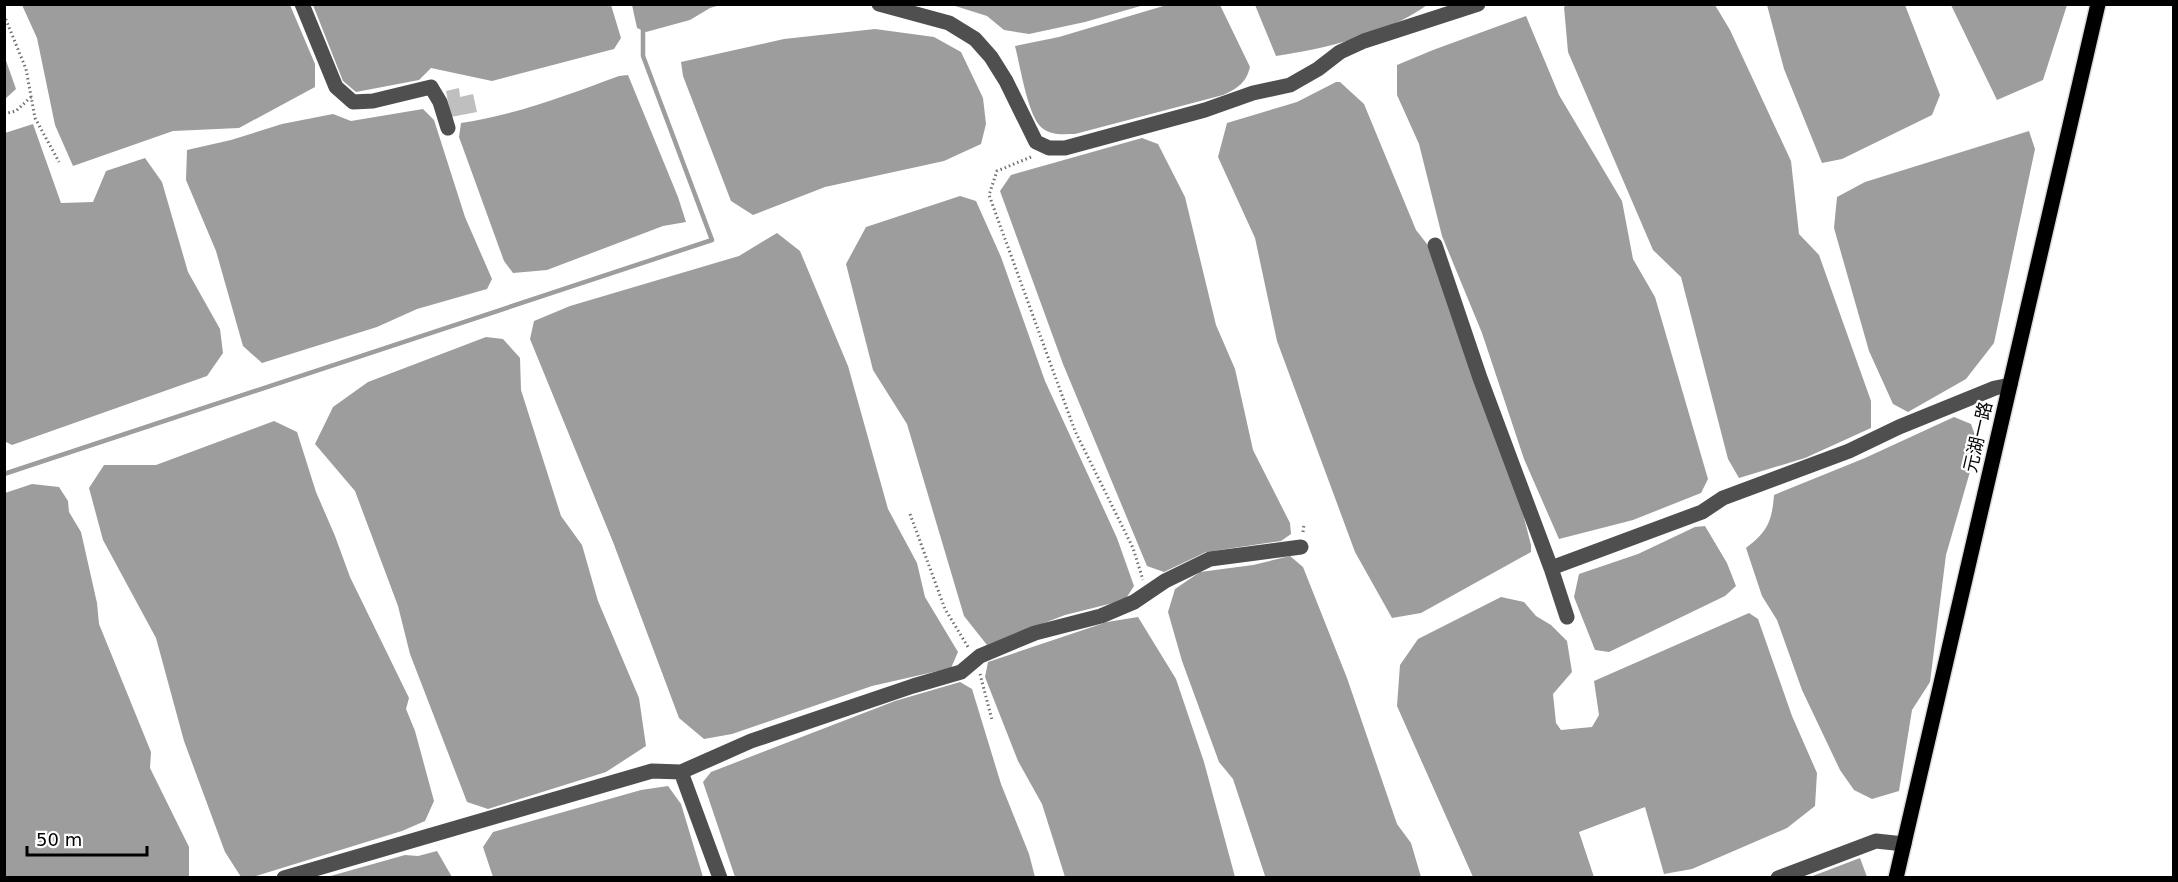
<svg xmlns="http://www.w3.org/2000/svg" width="2178" height="882" font-family="'DejaVu Sans','Noto Sans SC',sans-serif">
	<style>
		.water { fill: #9d9d9d }
		.lines { fill: none; stroke-linecap: round; stroke-linejoin: round }
		.stream { stroke: #9d9d9d; stroke-width: 4.5 }
		.building { fill: #bfbfbf }
		.major-casing { stroke: #dbdbdb; stroke-width: 18 }
		.path { stroke: #717171; stroke-width: 3; stroke-dasharray: 1.5 3; stroke-linecap: butt }
		.minor { stroke: #4f4f4f; stroke-width: 15 }
		.major { stroke: #000; stroke-width: 15 }
		.labels { text-anchor: middle; stroke-width: 4.5; stroke-linejoin: round; paint-order: stroke }
		.street-label { font-size: 18px; fill: #000; stroke: #fff }
	</style>
	<rect width="100%" height="100%" fill="#fff"/>
	<path class="water" d="M 1170,4 L 1220,5 L 1250,67 C 1246,83 1238,88 1223,95 L 1075,134 C 1064,134 1052,136 1042,128 C 1028,117 1020,65 1015,46 L 1059,37 Z
		M 1568,4 L 1715,5 L 1730,30 L 1791,161 L 1799,234 L 1819,255 L 1871,401 L 1871,428 L 1805,458 L 1739,478 L 1728,459 L 1681,277 L 1653,250 L 1568,52 L 1564,7 Z
		M 22,5 L 290,5 L 315,64 L 315,87 L 239,128 L 173,131 L 73,166 L 55,125 L 37,38 Z
		M 313,5 L 611,5 L 621,38 L 614,49 L 492,81 L 431,68 L 419,80 L 356,92 L 343,81 Z
		M 632,5 L 632,4 L 720,5 L 710,8 L 690,20 L 646,32 L 637,28 Z
		M 952,5 L 1144,4 L 1144,5 L 1085,22 L 1029,34 L 1004,30 L 987,16 Z
		M 1255,5 L 1427,5 C 1385,35 1327,48 1276,56 Z
		M 1767,5 L 1905,5 L 1940,95 L 1932,115 L 1842,159 L 1822,163 L 1784,69 Z
		M 1951,5 L 2067,5 L 2043,80 L 1997,100 Z
		M 1526,16 L 1559,95 L 1622,201 L 1633,259 L 1655,297 L 1708,479 L 1701,493 L 1633,520 L 1559,539 L 1524,459 L 1482,333 L 1442,236 L 1419,144 L 1397,95 L 1397,65 L 1433,50 Z
		M 875,29 L 934,37 L 961,52 L 983,98 L 986,124 L 981,144 L 944,161 L 825,187 L 753,215 L 731,201 L 683,76 L 681,62 L 784,39 Z
		M 4,55 L 16,89 L 5,99 L 4,99 Z
		M 628,75 L 678,197 L 686,222 L 663,226 L 547,270 L 513,273 L 504,261 L 459,137 L 461,123 C 516,115 567,95 619,76 Z
		M 1336,82 L 1340,82 L 1364,104 L 1416,230 L 1427,244 L 1520,502 L 1531,545 L 1531,552 L 1421,613 L 1392,618 L 1355,552 L 1277,341 L 1255,238 L 1218,157 L 1227,123 L 1297,102 Z
		M 423,109 L 434,120 L 465,217 L 492,279 L 487,289 L 417,309 L 377,327 L 262,363 L 243,346 L 216,251 L 186,180 L 187,150 L 231,140 L 282,124 L 333,114 L 351,121 Z
		M 33,124 L 61,203 L 93,202 L 106,171 L 145,158 L 162,182 L 188,272 L 220,329 L 223,353 L 207,376 L 12,445 L 4,441 L 5,133 Z
		M 2029,131 L 2035,149 L 1994,343 L 1966,379 L 1908,412 L 1893,404 L 1869,351 L 1834,228 L 1837,197 L 1865,182 Z
		M 1142,138 L 1158,144 L 1185,197 L 1216,325 L 1235,369 L 1253,450 L 1290,523 L 1291,534 L 1281,541 L 1206,552 L 1164,572 L 1147,566 L 1063,364 L 1000,191 L 1011,175 Z
		M 960,196 L 976,201 L 1001,257 L 1045,381 L 1117,538 L 1134,586 L 1125,600 L 1065,615 L 987,645 L 964,616 L 907,424 L 873,370 L 846,264 L 866,227 Z
		M 777,233 L 800,251 L 848,366 L 888,509 L 917,563 L 925,597 L 958,652 L 951,668 L 872,686 L 732,734 L 704,739 L 679,718 L 613,542 L 530,339 L 534,321 L 570,306 L 739,256 Z
		M 486,337 L 503,339 L 520,358 L 521,390 L 561,516 L 582,545 L 598,601 L 639,698 L 646,746 L 606,772 L 488,809 L 467,802 L 410,654 L 398,606 L 355,491 L 315,444 L 333,407 L 368,382 Z
		M 1954,417 L 1971,424 L 1978,444 L 1946,555 L 1930,682 L 1912,710 L 1899,791 L 1872,799 L 1854,790 L 1840,770 L 1802,690 L 1777,620 L 1762,596 L 1746,548 C 1767,532 1772,522 1774,495 L 1865,458 Z
		M 274,421 L 297,432 L 316,492 L 335,536 L 350,577 L 409,698 L 406,709 L 415,731 L 434,801 L 425,821 L 402,831 L 256,876 L 241,877 L 225,852 L 184,741 L 156,638 L 103,540 L 89,488 L 104,465 L 156,465 Z
		M 32,484 L 59,487 L 68,501 L 69,512 L 81,532 L 97,603 L 99,624 L 151,752 L 150,768 L 189,847 L 189,877 L 5,877 L 5,493 Z
		M 1705,526 L 1727,563 L 1736,586 L 1725,596 L 1609,652 L 1595,650 L 1574,597 L 1579,574 L 1638,554 L 1695,527 Z
		M 1290,556 L 1303,567 L 1347,678 L 1397,824 L 1411,843 L 1421,877 L 1265,876 L 1233,779 L 1219,762 L 1182,661 L 1168,612 L 1175,589 L 1200,572 L 1253,565 Z
		M 1501,597 L 1524,602 L 1536,616 L 1551,625 L 1567,641 L 1572,672 L 1553,694 L 1556,723 L 1561,730 L 1592,727 L 1599,715 L 1594,681 L 1749,613 L 1758,619 L 1792,716 L 1817,773 L 1815,806 L 1787,828 L 1692,869 L 1664,874 L 1645,807 L 1579,832 L 1594,877 L 1473,877 L 1397,706 L 1400,665 L 1418,639 Z
		M 1138,617 L 1176,679 L 1204,762 L 1235,877 L 1065,877 L 1042,804 L 1018,761 L 985,677 L 988,662 L 1107,622 Z
		M 960,682 L 972,689 L 1001,784 L 1029,854 L 1035,877 L 735,877 L 703,782 L 711,772 L 895,701 Z
		M 668,786 L 681,804 L 703,877 L 493,877 L 483,847 L 493,832 L 641,790 Z
		M 437,851 L 452,877 L 327,877 L 405,855 L 418,856 Z
		M 1860,858 L 1867,877 L 1810,877 Z"/>
	<g class="lines">
		<path class="stream" d="M 4,474 L 712,240 L 643,56 L 643,26"/>
	</g>
	<path class="building" d="M 459,88 L 460,97 L 473,94 L 477,112 L 451,117 L 446,91 Z"/>
	<g class="lines">
		<defs>
			<path id="major" d="M 1896,878 L 2098,4"/>
		</defs>
		<use href="#major" class="major-casing"/>
		<path class="path" d="M 4,15 L 26,69 L 35,118 L 59,162
			M 4,114 L 16,111 L 31,97
			M 1031,157 L 997,171 L 989,195 L 1075,431 L 1133,548 L 1143,580
			M 910,514 L 945,609 L 968,647
			M 1303,532 L 1304,524
			M 980,674 L 992,720"/>
		<path class="minor" d="M 302,4 L 336,87 L 353,102 L 373,101 L 431,87 L 440,102 L 448,128
			M 879,4 L 949,23 L 975,39 L 991,57 L 1006,81 L 1036,142 L 1049,148 L 1065,148 L 1205,110 L 1253,93 L 1290,85 L 1318,69 L 1340,52 L 1364,41 L 1478,4
			M 1435,245 L 1480,378 L 1551,568 L 1567,617
			M 1551,568 L 1702,512 L 1723,498 L 1849,451 L 1899,427 L 1995,388 L 2010,385
			M 681,772 L 720,878
			M 284,878 L 652,771 L 681,772 L 751,741 L 913,686 L 961,672 L 980,656 L 1035,633 L 1101,616 L 1134,602 L 1165,581 L 1210,559 L 1301,547
			M 1778,878 L 1876,841 L 1904,844"/>
		<use href="#major" class="major"/>
	</g>
	<g class="labels">
		<g class="street-label">
			<text transform="translate(1978 437) rotate(-77)" y="6">元湖一路</text>
		</g>
	</g>
	<rect width="2178" height="882" fill="none" stroke="#000000" stroke-width="12"/>
	<path d="M27 846v9h120v-9" fill="none" stroke="#000000" stroke-width="3"/>
	<text x="36" y="846" font-size="18" fill="#000000" stroke="#ffffff" stroke-width="4.5" paint-order="stroke">50 m</text>
</svg>
